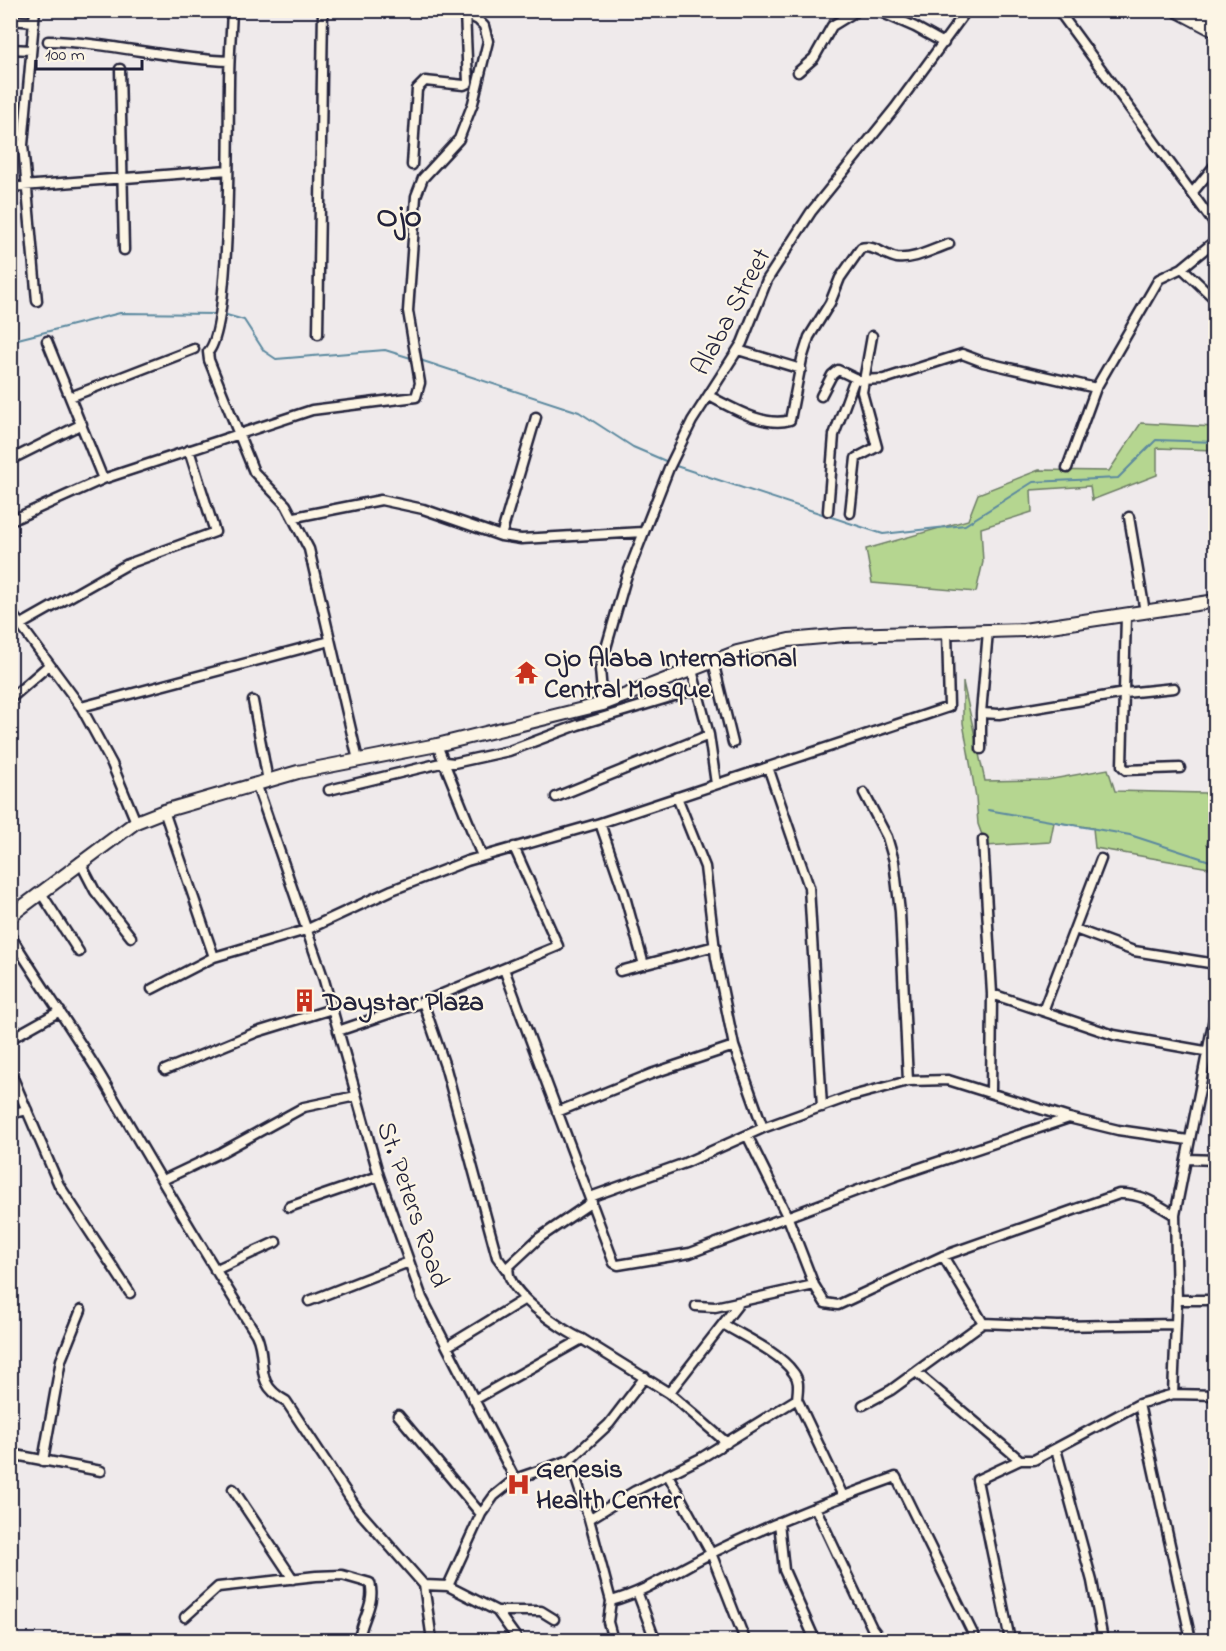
<svg xmlns="http://www.w3.org/2000/svg" width="1226" height="1651" font-family="'Indie Flower',sans-serif">
	<style>
		.green { fill: #b5d690; stroke: #6c7c66; stroke-width: 1.5 }
		.lines { fill: none; stroke-linecap: round; stroke-linejoin: round }
		.stream { stroke: #5b899f; stroke-width: 2 }
		.minor-casing { stroke: #22223b; stroke-width: 13 }
		.secondary-casing { stroke: #22223b; stroke-width: 16 }
		.primary-casing { stroke: #22223b; stroke-width: 18 }
		.trunk-casing { stroke: #22223b; stroke-width: 18 }
		.minor { stroke: #fcf5e5; stroke-width: 8 }
		.secondary { stroke: #fcf5e5; stroke-width: 12 }
		.primary { stroke: #fcf5e5; stroke-width: 14 }
		.trunk { stroke: #fcf5e5; stroke-width: 14 }
		.labels { text-anchor: middle; stroke-width: 4.5; stroke-linejoin: round; paint-order: stroke }
		.street-label { font-size: 27px; fill: #22223b; stroke: #fcf5e5 }
		.poi-label { font-size: 27px; font-weight: bold; fill: #22223b; stroke: #fcf5e5; text-anchor: start }
		.district-label { font-size: 33px; font-weight: bold; fill: #22223b; stroke: #fcf5e5 }
	</style>
	<rect width="100%" height="100%" fill="#efeaeb"/>
	<filter id="ink" filterUnits="userSpaceOnUse"><feTurbulence type="fractalNoise" baseFrequency=".0167" numOctaves="2"/><feDisplacementMap in="SourceGraphic" scale="12" xChannelSelector="R" yChannelSelector="G"/><feConvolveMatrix kernelMatrix="1 2 1 2 8 2 1 2 1" color-interpolation-filters="sRGB"/></filter>
	<g filter="url(#ink)">
		<path class="green" d="M 1141,423 L 1215,427 L 1215,460 L 1212,460 L 1214,450 L 1157,448 L 1157,475 L 1092,500 L 1090,486 L 1031,490 L 1032,512 L 981,528 L 983,562 L 976,592 L 872,583 L 866,549 L 968,520 L 978,494 L 1039,470 L 1109,471 Z
			M 963,682 L 985,781 L 1047,780 L 1108,769 L 1115,791 L 1205,793 L 1215,819 L 1207,844 L 1215,849 L 1215,865 L 1209,868 L 1095,848 L 1093,828 L 1054,822 L 1050,842 L 986,846 L 978,824 L 976,797 L 963,723 Z"/>
		<g class="lines">
			<path class="stream" d="M 223,314 L 244,320 L 264,351 L 276,359 L 385,350 L 414,359
				M 10,341 L 120,313 L 217,314
				M 420,360 L 579,412 L 633,447 L 668,462
				M 673,465 L 883,534 L 965,525 L 1033,482 L 1118,478 L 1156,440 L 1216,442
				M 988,810 L 1130,835 L 1216,863"/>
			<defs>
				<path id="minor" d="M 35,10 L 23,145 L 37,301
					M 232,10 C 231,35 229,59 229,84 C 228,127 232,328 208,352 L 209,360 L 254,472 L 286,505 L 309,549 L 358,760
					M 876,10 L 915,27 L 944,43
					M 1058,10 L 1216,226
					M 10,20 L 34,22
					M 48,41 C 108,42 168,59 229,61
					M 10,49 L 31,50
					M 120,69 L 124,250
					M 798,72 L 814,58 L 832,26 L 858,10
					M 10,145 L 23,145
					M 412,165 L 417,89 L 425,81 L 464,85 L 468,83 L 465,12
					M 10,187 L 228,170
					M 1193,192 L 1216,164
					M 1182,268 L 1216,300
					M 318,334 L 323,10
					M 47,341 L 103,479
					M 738,350 L 801,369
					M 709,396 C 731,407 764,428 790,420 L 802,359 L 809,337 L 830,303 L 840,278 L 861,248 C 873,244 885,256 897,258 C 915,260 933,249 949,244
					M 821,396 L 832,375 L 838,370 L 859,380 L 884,379 L 962,354 L 983,362 L 1096,388
					M 70,397 L 194,349
					M 10,460 L 82,424
					M 1067,468 L 1096,388 L 1159,279 L 1182,268 L 1216,240
					M 828,511 L 834,435 L 855,378
					M 850,513 L 856,458 L 877,447 L 862,392 L 872,336
					M 295,517 L 381,500 L 423,509 L 501,536 L 521,539 L 643,532
					M 1129,517 L 1145,612
					M 10,521 L 103,479 L 312,410 L 416,397 L 420,383 L 408,311 L 416,196 L 423,178 L 459,139 L 473,103 L 488,41 L 484,26 L 478,20 L 458,10
					M 501,536 L 536,417
					M 10,611 L 81,707 L 112,764 L 136,822
					M 1126,616 L 1122,766 L 1126,770 L 1180,768
					M 20,625 L 128,564 L 215,532 L 189,450
					M 713,661 L 733,743
					M 692,670 L 709,735 L 716,784
					M 10,699 L 49,665
					M 253,701 L 268,781
					M 603,704 L 600,669 L 626,578 L 669,468 L 692,421 L 742,343 L 767,280 L 811,212 L 895,108 L 967,10
					M 81,707 L 330,641
					M 981,713 L 999,714 L 1125,693 L 1174,688
					M 437,745 L 482,856
					M 981,749 L 981,713 L 988,631
					M 768,767 L 809,887 L 822,1107
					M 256,783 L 324,980 L 379,1176 L 422,1298 L 515,1479
					M 329,790 L 445,762 L 454,763 L 509,751 L 578,725 L 697,689
					M 864,793 L 887,837 L 894,861 L 900,912 L 908,1081
					M 556,797 L 709,735
					M 677,797 L 705,867 L 716,958 L 734,1046 L 763,1128
					M 164,811 L 214,957
					M 600,823 L 624,893 L 644,965
					M 983,840 L 992,994 L 991,1093
					M 80,862 L 95,891 L 131,937
					M 41,893 L 79,952
					M 1075,929 L 1134,951 L 1216,964
					M 10,935 C 40,984 73,1030 102,1078 C 152,1164 202,1250 256,1334 C 269,1360 251,1382 286,1401 L 358,1510 L 424,1585 L 432,1640
					M 504,969 L 614,1263 L 618,1265 L 690,1253 L 896,1176 L 1069,1118
					M 620,971 L 715,946
					M 152,989 L 214,957 L 306,930 L 392,890 L 467,861 L 600,823 L 949,707 L 947,631
					M 992,994 L 1114,1035 L 1216,1053
					M 423,1002 L 446,1069 L 497,1257 L 508,1272
					M 1043,1011 L 1101,859
					M 338,1031 L 423,1002 L 558,946 L 514,847
					M 10,1039 L 60,1011
					M 165,1070 L 257,1032 L 332,1009
					M 10,1071 L 59,1185 L 130,1293
					M 557,1112 L 651,1074 L 734,1046
					M 10,1114 L 27,1110
					M 747,1135 L 788,1218 L 814,1285 L 825,1303 L 838,1305 L 943,1256 L 1119,1194 C 1141,1193 1156,1204 1175,1215
					M 1187,1159 L 1216,1160
					M 163,1180 L 222,1152 L 304,1107 L 356,1096
					M 590,1197 L 685,1163 L 763,1128 L 848,1097 L 908,1081 L 948,1080 L 1069,1118 L 1118,1130 L 1188,1140
					M 592,1202 L 539,1238 L 509,1266 C 502,1290 563,1331 582,1339 L 669,1393 L 727,1443
					M 289,1207 L 379,1176
					M 943,1256 L 983,1323
					M 215,1270 L 276,1242
					M 1177,1300 L 1216,1300
					M 309,1301 L 409,1262
					M 696,1306 L 715,1307 L 814,1285
					M 723,1324 C 743,1336 780,1353 793,1372 C 800,1380 798,1389 797,1399 L 843,1496
					M 448,1346 L 525,1299
					M 916,1372 L 1020,1460
					M 669,1393 L 740,1302
					M 1173,1394 L 1177,1300 L 1175,1215 L 1216,1008
					M 474,1400 L 582,1339
					M 1139,1404 L 1191,1640
					M 863,1405 L 891,1390 L 983,1323 L 1058,1326 L 1176,1324
					M 398,1415 L 481,1514
					M 1056,1449 L 1092,1581 L 1103,1640
					M 10,1454 L 101,1471
					M 570,1460 L 589,1519 L 611,1601 L 608,1622 L 613,1640
					M 43,1461 L 61,1360 L 81,1310
					M 668,1475 L 711,1553 L 745,1640
					M 233,1489 L 293,1579
					M 815,1507 L 872,1628 L 881,1640
					M 589,1519 L 635,1491 L 701,1458 L 797,1399
					M 779,1522 L 784,1570 L 815,1640
					M 424,1585 L 448,1586 L 497,1611 L 518,1640
					M 448,1586 L 481,1514 L 494,1496 L 515,1479 L 570,1460 L 609,1424 L 645,1377
					M 638,1594 L 655,1640
					M 611,1601 C 648,1591 679,1569 714,1552 C 773,1523 834,1499 896,1477 L 976,1640
					M 497,1611 L 541,1611 L 554,1619
					M 185,1617 L 218,1587 L 316,1576 L 342,1575 L 370,1583 C 376,1603 361,1620 359,1640
					M 1010,1640 L 977,1480 L 1020,1460 L 1034,1460 L 1139,1404 L 1173,1394 L 1216,1395"/>
				<path id="secondary" d="M 10,916 L 136,822 L 164,811 L 298,772 L 437,745 L 603,704 L 737,652 L 789,640 L 845,635 L 1024,630 L 1216,601"/>
				<path id="primary" d="M 1178,10 L 1216,30"/>
				<path id="trunk" d="M 1204,10 L 1216,17"/>
			</defs>
			<use href="#minor" class="minor-casing"/>
			<use href="#secondary" class="secondary-casing"/>
			<use href="#primary" class="primary-casing"/>
			<use href="#trunk" class="trunk-casing"/>
			<use href="#minor" class="minor"/>
			<use href="#secondary" class="secondary"/>
			<use href="#primary" class="primary"/>
			<use href="#trunk" class="trunk"/>
		</g>
	</g>
	<defs>
		<symbol id="temple-bare" viewBox="-9 -9 18 18"><path d="M0-6L5-2H3V0L6.5 2.5H4V6H1.5V3h-3V6H-4V2.5H-6.5L-3 0V-2H-5Z" fill="#c8321e" stroke="#fcf5e5" stroke-width="2.5" paint-order="stroke"/></symbol>
		<symbol id="building-bare" viewBox="-9 -9 18 18"><path d="M-4-6H4V6H1V3H-1V6H-4ZM-2.5-4.3h1.7v1.8h-1.7ZM.8-4.3h1.7v1.8H.8ZM-2.5-1h1.7V.8h-1.7ZM.8-1h1.7V.8H.8Z" fill="#c8321e" stroke="#fcf5e5" stroke-width="2.5" paint-order="stroke"/></symbol>
		<symbol id="hospital-bare" viewBox="-9 -9 18 18"><path d="M-5-5h3v3.5h4V-5h3V5h-3V1.5h-4V5h-3Z" fill="#c8321e" stroke="#fcf5e5" stroke-width="2.5" paint-order="stroke"/></symbol>
	</defs>
	<g fill-rule="evenodd">
		<use href="#temple-bare" x="510" y="656" width="33" height="33"/>
		<use href="#building-bare" x="288" y="984" width="33" height="33"/>
		<use href="#hospital-bare" x="502" y="1468" width="33" height="33"/>
	</g>
	<g class="labels">
		<g class="street-label">
			<text transform="translate(730 311) rotate(-62)" y="9">Alaba Street</text>
			<text transform="translate(414 1204) rotate(71)" y="9">St. Peters Road</text>
		</g>
		<g class="poi-label">
			<text x="544" y="666">Ojo Alaba International<tspan x="544" dy="31">Central Mosque</tspan></text>
			<text x="323" y="1010">Daystar Plaza</text>
			<text x="536" y="1477">Genesis<tspan x="536" dy="31">Health Center</tspan></text>
		</g>
		<g class="district-label">
			<text x="399" y="226">Ojo</text>
		</g>
	</g>
	<rect width="1226" height="1651" fill="none" stroke="#fcf5e5" stroke-width="36"/>
	<rect x="18" y="18" width="1190" height="1615" fill="none" stroke="#22223b" stroke-width="2" filter="url(#ink)"/>
	<path d="M36 60v9h106v-9" fill="none" stroke="#22223b" stroke-width="3"/>
	<text x="45" y="60" font-size="18" fill="#22223b" stroke="#fcf5e5" stroke-width="4.5" paint-order="stroke">100 m</text>
</svg>
